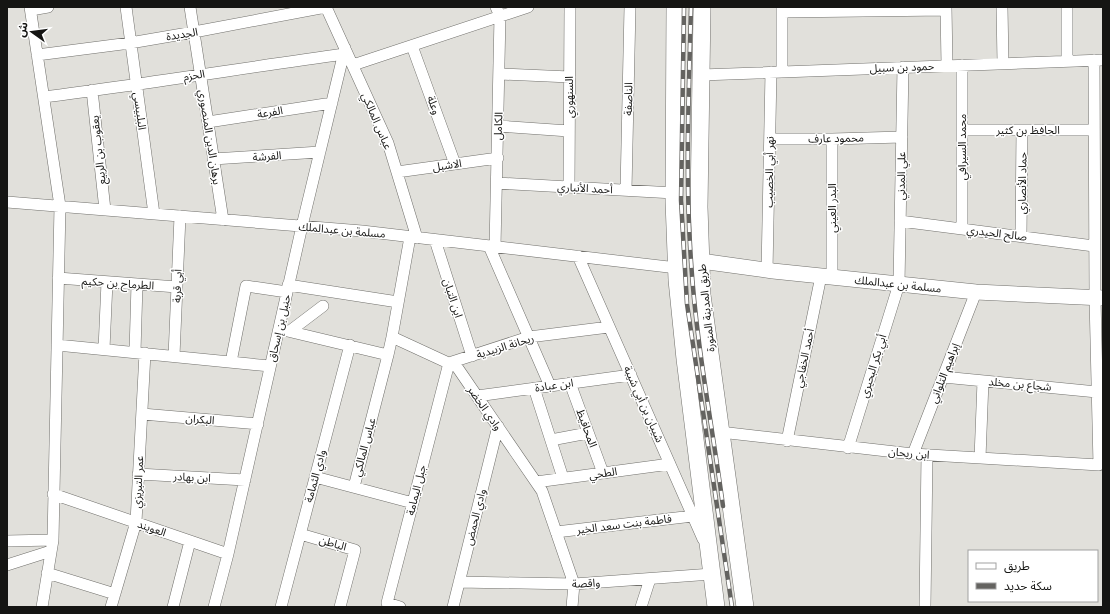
<svg xmlns="http://www.w3.org/2000/svg" width="1110" height="614" font-family="'Fira Sans','Noto Sans Arabic',sans-serif">
	<style>
		.lines { fill: none; stroke-linecap: round; stroke-linejoin: round }
		.street-casing { stroke: #71706c; stroke-width: 12 }
		.secondary-casing { stroke: #71706c; stroke-width: 16 }
		.primary-casing { stroke: #71706c; stroke-width: 18 }
		.street { stroke: #fff; stroke-width: 11 }
		.secondary { stroke: #fff; stroke-width: 15 }
		.primary { stroke: #fff; stroke-width: 17 }
		.rail-casing { stroke: #646360; stroke-width: 4.5 }
		.rail { stroke: #fff; stroke-width: 3; stroke-dasharray: 9; stroke-linecap: butt }
		.labels { text-anchor: middle; stroke-width: 3; stroke-linejoin: round; paint-order: stroke }
		.street-label { font-size: 11px; fill: #151513; stroke: #fff }
	</style>
	<rect width="100%" height="100%" fill="#e1e0db"/>
	<g class="lines">
		<defs>
			<path id="street" d="M 30,7 L 60,206 L 53,540 L 42,607
				M 126,7 L 154,214
				M 190,7 L 223,220
				M 326,7 L 388,143 L 417,238
				M 782,7 L 782,72
				M 946,7 L 947,65
				M 1002,7 L 1003,63
				M 1067,7 L 1067,61
				M 31,10 L 48,7
				M 782,12 L 946,10
				M 412,46 L 455,164
				M 37,55 L 130,43 L 194,32 L 326,7
				M 353,65 L 528,7
				M 500,74 L 570,77
				M 701,75 L 1103,60
				M 92,90 L 105,210
				M 44,97 C 144,84 244,68 344,54
				M 208,122 L 332,103
				M 498,126 L 569,131
				M 962,130 L 1094,130
				M 770,139 L 832,139 L 902,137
				M 213,159 L 320,152
				M 397,172 L 498,158
				M 497,183 L 674,193
				M 569,187 L 570,7
				M 626,190 L 630,7
				M 7,202 L 362,231 L 677,268
				M 900,221 L 1094,246
				M 962,229 L 962,65
				M 1021,236 L 1022,130
				M 410,237 L 392,337 L 457,367 L 542,491 L 574,584 L 572,607
				M 435,240 L 472,356
				M 489,246 L 550,386
				M 495,247 L 500,16 L 496,7
				M 578,256 L 703,539
				M 767,271 L 771,72
				M 832,277 L 832,139
				M 58,278 L 177,287
				M 288,285 L 398,302
				M 279,329 L 388,355
				M 290,331 L 323,306
				M 57,345 L 270,366
				M 104,349 L 107,282
				M 135,352 L 137,284
				M 174,356 L 180,216
				M 231,362 L 246,286 L 287,292
				M 943,377 L 1097,392
				M 570,383 L 603,473
				M 534,388 L 563,478
				M 477,396 L 631,375
				M 142,414 L 258,424
				M 720,432 L 913,454 L 1099,465 L 1095,298 L 1094,60
				M 551,440 L 588,433
				M 787,441 L 821,276
				M 848,448 L 899,284 L 903,67
				M 913,454 L 976,292
				M 980,458 L 983,381
				M 138,474 L 245,480
				M 315,477 L 413,503
				M 536,482 L 670,464
				M 354,487 L 388,355 L 392,337
				M 53,494 L 228,554
				M 556,532 L 693,516
				M 300,534 L 355,550 L 340,607
				M 7,541 L 53,540
				M 7,565 L 51,551
				M 47,573 L 115,594
				M 459,582 L 574,584 L 712,574
				M 111,607 L 136,522 L 145,353
				M 173,607 L 190,541
				M 214,607 L 228,554 L 302,226 L 345,48
				M 281,607 L 350,345
				M 400,607 L 387,603 L 449,363 L 529,337 L 609,327
				M 453,607 L 498,426
				M 641,607 L 650,579
				M 925,607 L 927,455"/>
			<path id="secondary" d="M 701,261 L 773,271 L 976,292 L 1103,298"/>
			<path id="primary" d="M 675,7 L 674,201 L 677,280 L 685,359 L 716,607
				M 702,7 L 699,207 L 702,295 L 745,607"/>
		</defs>
		<use href="#street" class="street-casing"/>
		<use href="#secondary" class="secondary-casing"/>
		<use href="#primary" class="primary-casing"/>
		<use href="#street" class="street"/>
		<use href="#secondary" class="secondary"/>
		<use href="#primary" class="primary"/>
		<defs>
			<path id="rail" d="M 684,7 L 681,200 L 687,304 L 732,607
				M 691,7 C 689,91 685,176 691,261 C 696,343 712,424 723,506"/>
		</defs>
		<use href="#rail" class="rail-casing"/>
		<use href="#rail" class="rail"/>
	</g>
	<g class="labels">
		<g class="street-label">
			<text transform="translate(182 34) rotate(-9)" y="4">الجديدة</text>
			<text transform="translate(902 67) rotate(-2)" y="4">حمود بن سبيل</text>
			<text transform="translate(194 75) rotate(-9)" y="4">الحزم</text>
			<text transform="translate(569 97) rotate(-90)" y="4">السنهوري</text>
			<text transform="translate(628 99) rotate(-89)" y="4">الناصفة</text>
			<text transform="translate(434 105) rotate(70)" y="4">وعلة</text>
			<text transform="translate(140 111) rotate(82)" y="4">البلبيسي</text>
			<text transform="translate(270 112) rotate(-9)" y="4">الفرعة</text>
			<text transform="translate(377 121) rotate(67)" y="4">عباس المالكي</text>
			<text transform="translate(498 126) rotate(-88)" y="4">الكامل</text>
			<text x="1028" y="134">الحافظ بن كثير</text>
			<text transform="translate(210 137) rotate(81)" y="4">برهان الدين المنصوري</text>
			<text transform="translate(836 138) rotate(-1)" y="4">محمود عارف</text>
			<text transform="translate(962 147) rotate(-90)" y="4">محمد السيرافي</text>
			<text transform="translate(98 150) rotate(-96)" y="4">يعقوب بن الربيع</text>
			<text transform="translate(267 156) rotate(-4)" y="4">الفرشة</text>
			<text transform="translate(447 165) rotate(-8)" y="4">الاشبل</text>
			<text transform="translate(769 172) rotate(-89)" y="4">نهر أبي الخصيب</text>
			<text transform="translate(901 176) rotate(-89)" y="4">علي المدني</text>
			<text transform="translate(1022 183) rotate(-89)" y="4">حماد الأنصاري</text>
			<text transform="translate(585 188) rotate(3)" y="4">أحمد الأنباري</text>
			<text transform="translate(832 208) rotate(-90)" y="4">البدر العيني</text>
			<text transform="translate(342 230) rotate(5)" y="4">مسلمة بن عبدالملك</text>
			<text transform="translate(997 233) rotate(7)" y="4">صالح الحيدري</text>
			<text transform="translate(118 283) rotate(4)" y="4">الطرماح بن حكيم</text>
			<text transform="translate(898 284) rotate(6)" y="4">مسلمة بن عبدالملك</text>
			<text transform="translate(177 286) rotate(-88)" y="4">أبي قربة</text>
			<text transform="translate(453 298) rotate(72)" y="4">ابن التبان</text>
			<text transform="translate(706 308) rotate(-96)" y="4">طريق المدينة المنورة</text>
			<text transform="translate(279 328) rotate(-77)" y="4">حنبل بن إسحاق</text>
			<text transform="translate(505 346) rotate(-17)" y="4">ريحانة الزبيدية</text>
			<text transform="translate(804 358) rotate(-78)" y="4">أحمد الخفاجي</text>
			<text transform="translate(873 366) rotate(-73)" y="4">أبي بكر البحيري</text>
			<text transform="translate(944 373) rotate(-69)" y="4">إبراهيم التلواني</text>
			<text transform="translate(1020 384) rotate(5)" y="4">شجاع بن مخلد</text>
			<text transform="translate(554 385) rotate(-8)" y="4">ابن عبادة</text>
			<text transform="translate(644 404) rotate(66)" y="4">شيبان بن أبي شيبة</text>
			<text transform="translate(485 408) rotate(55)" y="4">وادي الخضر</text>
			<text transform="translate(200 419) rotate(5)" y="4">البكران</text>
			<text transform="translate(587 428) rotate(70)" y="4">المحافيظ</text>
			<text transform="translate(364 447) rotate(-75)" y="4">عباس المالكي</text>
			<text transform="translate(909 453) rotate(5)" y="4">ابن ريحان</text>
			<text transform="translate(603 473) rotate(-8)" y="4">الطحي</text>
			<text transform="translate(315 476) rotate(-75)" y="4">وادي الثمامة</text>
			<text transform="translate(192 477) rotate(3)" y="4">ابن بهادر</text>
			<text transform="translate(138 482) rotate(-87)" y="4">عمر التبريزي</text>
			<text transform="translate(416 490) rotate(-76)" y="4">جبل اليمامة</text>
			<text transform="translate(475 517) rotate(-76)" y="4">وادي الحمض</text>
			<text transform="translate(624 524) rotate(-7)" y="4">فاطمة بنت سعد الخير</text>
			<text transform="translate(152 528) rotate(19)" y="4">العويند</text>
			<text transform="translate(333 543) rotate(16)" y="4">الباطن</text>
			<text transform="translate(586 583) rotate(-3)" y="4">واقصة</text>
		</g>
	</g>
	<rect width="1110" height="614" fill="none" stroke="#151513" stroke-width="16"/>
	<rect x="968" y="550" width="130" height="52" fill="#ffffff" stroke="#a1a1a1"/>
	<rect x="976" y="563" width="20" height="6" fill="#ffffff" stroke="#a1a1a1"/>
	<text x="1004" y="570" font-size="12" fill="#151513">طريق</text>
	<rect x="976" y="583" width="20" height="6" fill="#646360" stroke="#a1a1a1"/>
	<text x="1004" y="590" font-size="12" fill="#151513">سكة حديد</text>
	<g transform="translate(32 32) rotate(284)" stroke="#ffffff" stroke-width="3" paint-order="stroke">
	<path d="M0-3L7 15L0 10L-7 15Z" fill="#151513"/>
	<text y="-6" font-size="11" font-weight="bold" text-anchor="middle" fill="#151513">ش</text>
	</g>
</svg>
